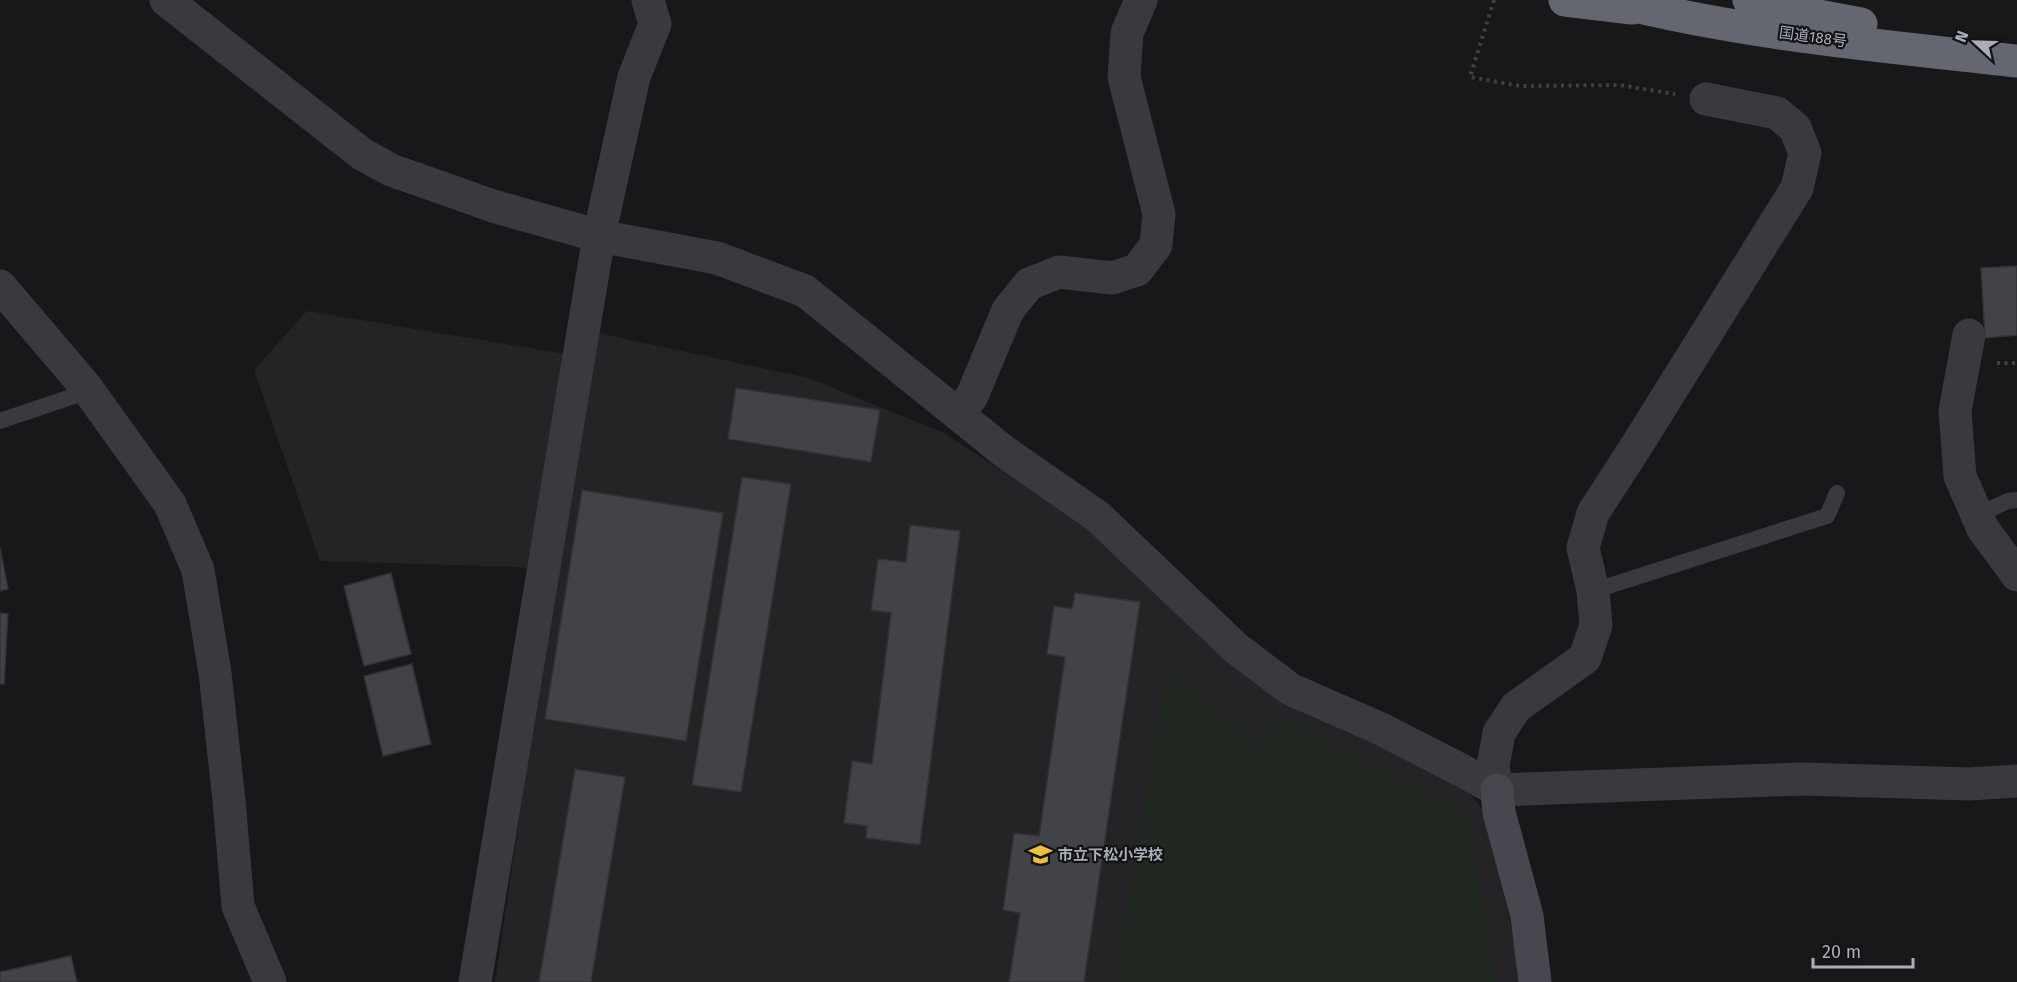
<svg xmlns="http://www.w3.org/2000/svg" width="2017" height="982" font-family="'Fira Sans','Noto Sans JP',sans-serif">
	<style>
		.built { fill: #242427 }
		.green { fill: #202821 }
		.building { fill: #424347; stroke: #323236; stroke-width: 1.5 }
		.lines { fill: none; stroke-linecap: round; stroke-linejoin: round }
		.path { stroke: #3f4046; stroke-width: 4; stroke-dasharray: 3 4.5; stroke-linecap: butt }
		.lane { stroke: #39393f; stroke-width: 16 }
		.street { stroke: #39393f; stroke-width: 33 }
		.secondary { stroke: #47484f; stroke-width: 33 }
		.highway { stroke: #656770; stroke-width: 33 }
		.labels { text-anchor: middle; stroke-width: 4.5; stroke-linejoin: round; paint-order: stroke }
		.street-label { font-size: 15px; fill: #aaaeb9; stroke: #131315 }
		.poi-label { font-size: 15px; font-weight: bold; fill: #aaaeb9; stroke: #131315; text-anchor: start }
	</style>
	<rect width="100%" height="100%" fill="#18181a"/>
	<path class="built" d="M 307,311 L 590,358 L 598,333 L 809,378 L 944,433 L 1083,525 L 1373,740 L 1464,788 L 1482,808 L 1513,933 L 1518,982 L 495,982 L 556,573 L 517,567 L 320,561 L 254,370 Z"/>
	<path class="green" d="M 1166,670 L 1259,745 L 1281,718 L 1468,814 L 1496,982 L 1114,982 Z"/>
	<path class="building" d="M 2017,266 L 2017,335 L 1985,338 L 1981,268 Z
		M 736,388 L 880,410 L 871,462 L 728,439 Z
		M 742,477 L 791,484 L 741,792 L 692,785 Z
		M 582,490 L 723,513 L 686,741 L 545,719 Z
		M 910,525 L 960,531 L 920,845 L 866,838 L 867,826 L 844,823 L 852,761 L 872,764 L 891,613 L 871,610 L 878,559 L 906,562 Z
		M 0,547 L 8,589 L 0,591 Z
		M 391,573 L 411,654 L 364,666 L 344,586 Z
		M 1075,593 L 1140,602 L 1084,982 L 1009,982 L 1020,913 L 1003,910 L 1014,833 L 1039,836 L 1065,657 L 1047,654 L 1054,606 L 1072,609 Z
		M 0,613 L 8,614 L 4,684 L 0,684 Z
		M 412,664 L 431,744 L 383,756 L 364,676 Z
		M 575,769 L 625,777 L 591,982 L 539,982 Z
		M 71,956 L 77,982 L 0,982 L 0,972 Z"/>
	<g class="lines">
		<path class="path" d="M 1494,0 L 1470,77 L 1520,86 L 1619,85 L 1675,94
			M 1997,363 L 2017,363"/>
		<path class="lane" d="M 0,421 L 74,396 L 86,387
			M 1977,515 L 2008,501 L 2017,500
			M 1593,591 L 1827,516 L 1837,493"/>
		<path class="street" d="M 166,0 L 362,154 L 391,170 L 493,206 L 599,236 L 717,258 L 805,291 L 1006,453 L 1097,516 L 1237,649 L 1290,689 L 1379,728 L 1461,770 L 1497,790 L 1802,779 L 1969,784 L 2017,781
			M 0,286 L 86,387 L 170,504 L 198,570 L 215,673 L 229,800 L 238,906 L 270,982
			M 1969,335 L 1955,411 L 1960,476 L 1983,529 L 2017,575
			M 958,414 L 972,396 L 1008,310 L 1029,284 L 1059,272 L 1112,278 L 1137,270 L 1156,245 L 1159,214 L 1124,77 L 1127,33 L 1141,0
			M 1497,790 L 1493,766 L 1499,733 L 1516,707 L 1585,658 L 1596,625 L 1593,591 L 1583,548 L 1593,513 L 1637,445 L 1797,188 L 1805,153 L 1795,128 L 1777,113 L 1706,99
			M 475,982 L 599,236 L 634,77 L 655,24 L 648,0"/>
		<path class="secondary" d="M 1497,790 L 1499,812 L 1527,916 L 1535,982"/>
		<path class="highway" d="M 1565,0 L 1632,8
			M 1610,0 C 1744,34 1881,46 2017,61
			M 1749,0 L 1787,10 L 1861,24"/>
	</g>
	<defs>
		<symbol id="school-bare" viewBox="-9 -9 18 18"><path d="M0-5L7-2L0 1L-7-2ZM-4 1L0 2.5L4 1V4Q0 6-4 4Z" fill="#eebf3b" stroke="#131315" stroke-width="2.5" paint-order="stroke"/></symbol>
	</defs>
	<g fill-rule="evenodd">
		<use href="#school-bare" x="1024" y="838" width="33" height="33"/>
	</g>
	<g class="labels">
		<g class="street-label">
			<text transform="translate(1813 37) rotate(8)" y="5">国道188号</text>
		</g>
		<g class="poi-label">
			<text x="1058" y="860">市立下松小学校</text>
		</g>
	</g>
	<g transform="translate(1975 42) rotate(292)" stroke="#131315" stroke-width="4.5" paint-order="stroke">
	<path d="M0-4.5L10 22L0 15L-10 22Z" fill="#aaaeb9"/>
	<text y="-9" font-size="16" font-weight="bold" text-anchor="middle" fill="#aaaeb9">N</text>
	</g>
	<path d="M1813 958v9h100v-9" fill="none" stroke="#aaaeb9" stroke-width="3"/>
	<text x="1822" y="958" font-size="18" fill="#aaaeb9" stroke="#131315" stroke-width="4.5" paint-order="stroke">20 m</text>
</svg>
